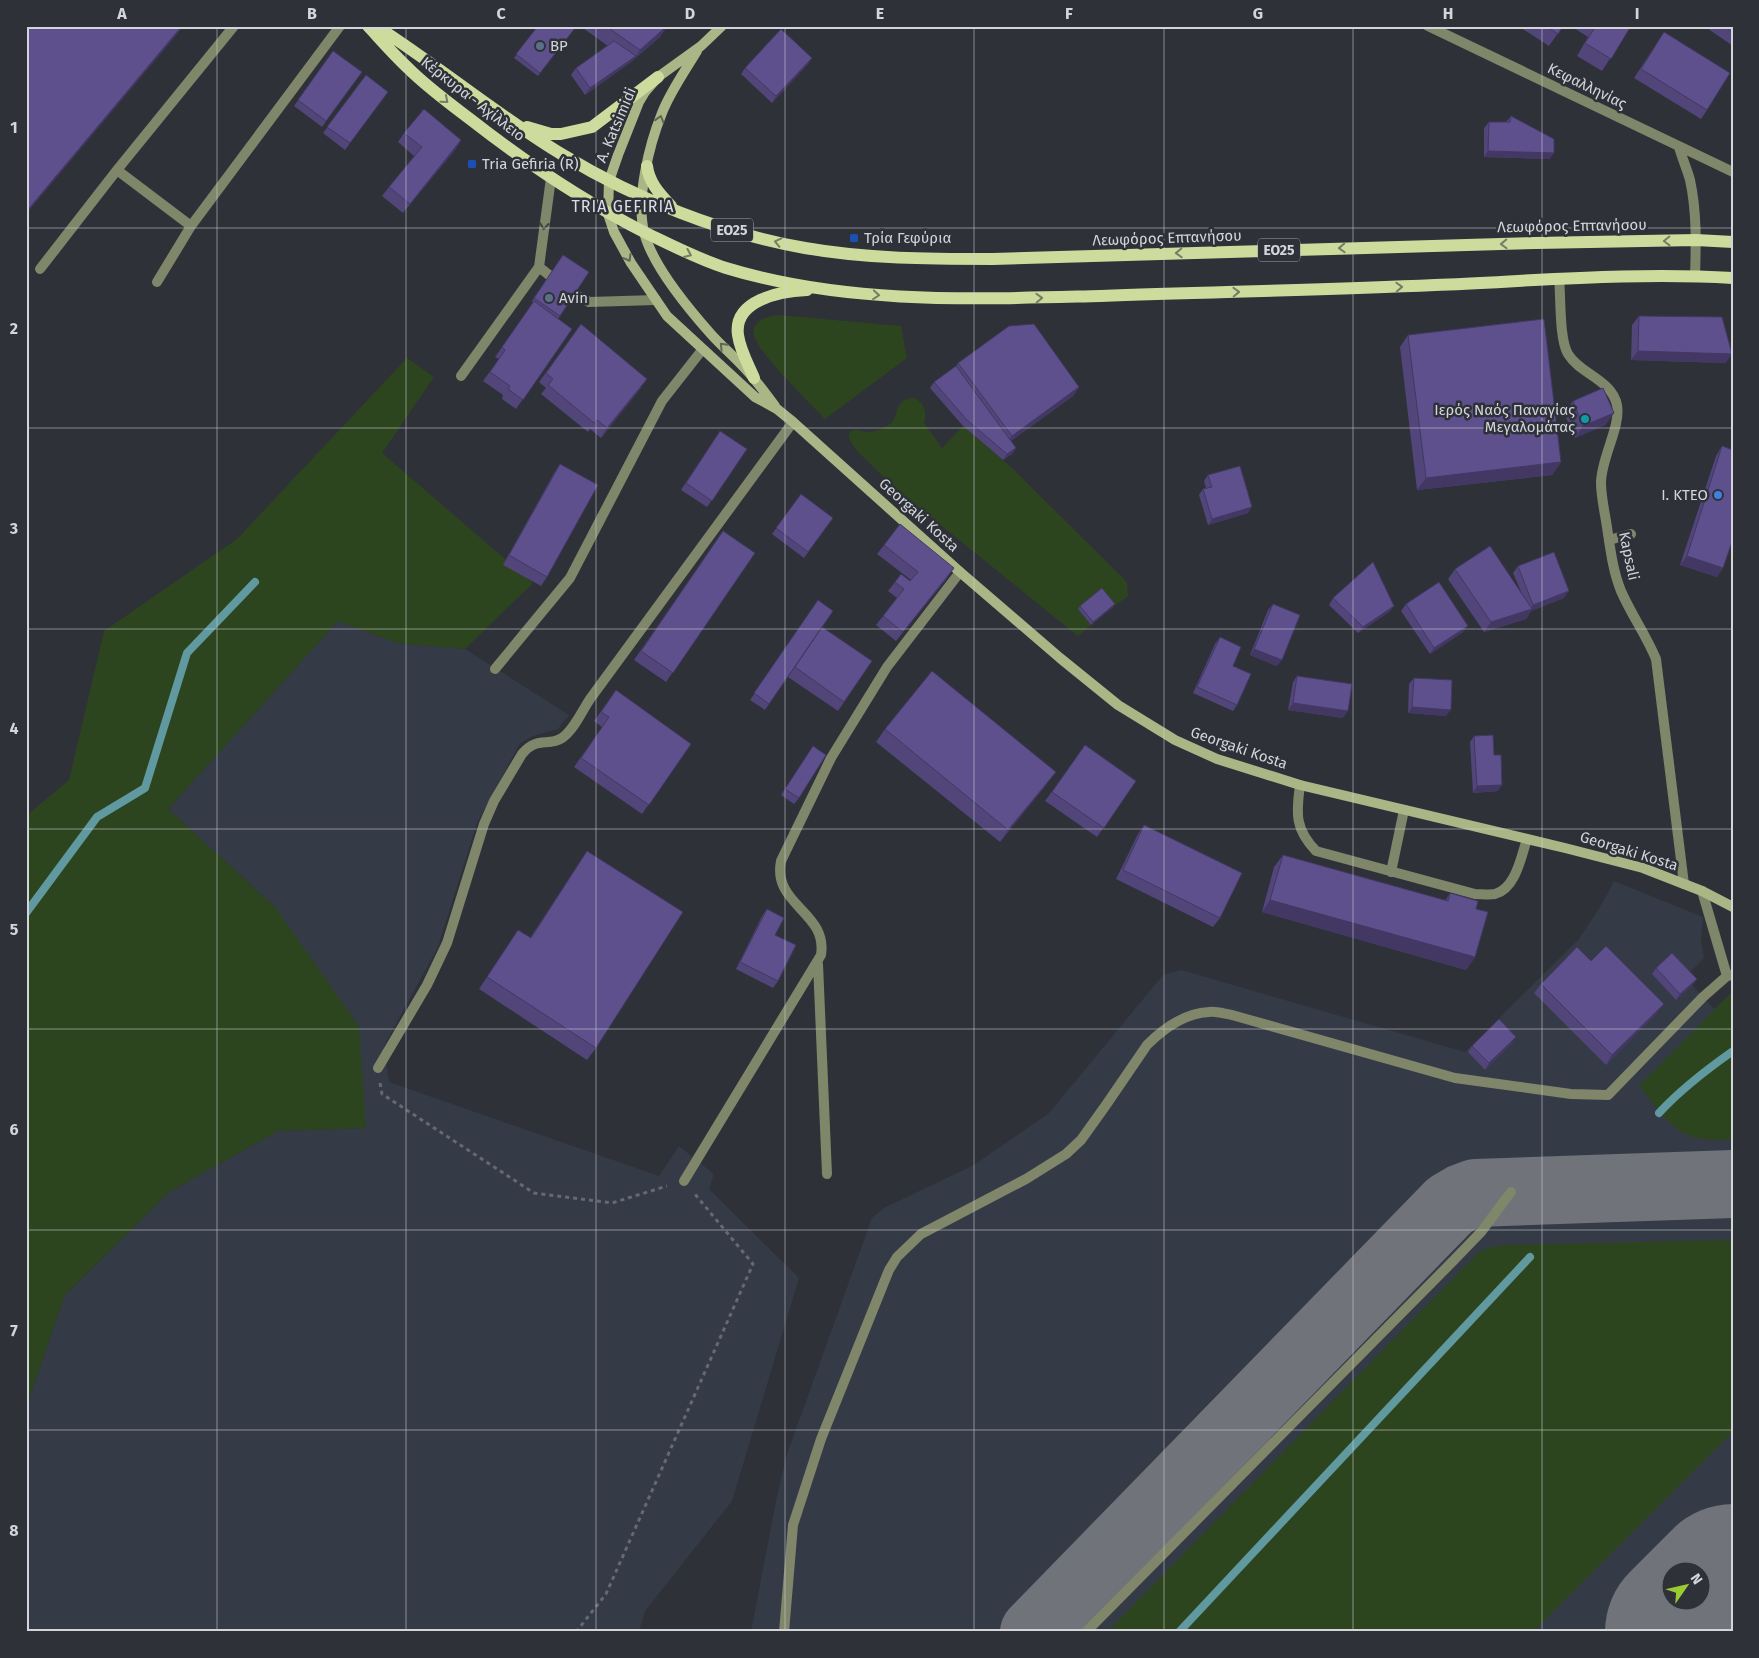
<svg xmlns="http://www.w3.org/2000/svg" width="1759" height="1658" font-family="'Fira Sans',sans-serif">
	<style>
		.built { fill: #353a47; fill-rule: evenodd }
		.green { fill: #2d451f }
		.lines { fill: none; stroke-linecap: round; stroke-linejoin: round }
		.stream { stroke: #6099a0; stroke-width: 8 }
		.taxiway { stroke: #70737a; stroke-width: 68 }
		.runway { stroke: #70737a; stroke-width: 170 }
		.path { stroke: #676970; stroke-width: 3; stroke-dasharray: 4 4; stroke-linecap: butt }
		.lane { stroke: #7f8669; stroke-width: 10 }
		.street { stroke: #7f8669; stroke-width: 10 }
		.secondary { stroke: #abb686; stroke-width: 10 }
		.primary { stroke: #cddb9d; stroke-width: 12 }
		.wall { fill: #514579 }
		.shaded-wall { fill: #423863 }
		.building { fill: #5e508d; stroke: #423863 }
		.oneway { stroke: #767d65 }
		.oneway2 { stroke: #606657 }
		.oneway3 { stroke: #3e4242 }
		.grid { fill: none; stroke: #d3d5da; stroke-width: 1; stroke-opacity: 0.55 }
		.service-dot { fill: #5c6f8a; stroke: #2e3138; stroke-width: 2 }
		.transit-dot { fill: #1a4fb4; stroke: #2e3138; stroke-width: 2 }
		.culture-dot { fill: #0f9aa8; stroke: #2e3138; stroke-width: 2 }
		.shop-dot { fill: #3f7fe0; stroke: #2e3138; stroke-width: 2 }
		.labels { text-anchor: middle; stroke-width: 5; stroke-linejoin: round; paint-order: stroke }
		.shield { fill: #2e3138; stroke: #a2a4a9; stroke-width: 1 }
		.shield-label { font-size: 14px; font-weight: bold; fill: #d3d5da }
		.poi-label { font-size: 15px; fill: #d3d5da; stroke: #2e3138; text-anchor: start }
		.street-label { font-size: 15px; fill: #d3d5da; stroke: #2e3138 }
		.neighbourhood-label { font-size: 16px; letter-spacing: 1px; fill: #dbdee8; stroke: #2e3138 }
		.neatline { fill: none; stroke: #d3d5da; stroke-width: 2 }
		.grid-label { font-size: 16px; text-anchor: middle; font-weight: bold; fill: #d3d5da }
	</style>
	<rect width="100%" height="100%" fill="#2e3138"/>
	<path class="built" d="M 338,621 L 397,643 L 465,649 L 569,715 L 558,729 L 533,736 L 520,743 L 477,823 L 438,947 L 384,1046 L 389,1082 L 659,1176 L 679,1146 L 714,1174 L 709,1189 L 799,1278 L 732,1501 L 645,1611 L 639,1632 L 26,1632 L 26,1407 L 65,1295 L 169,1192 L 278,1131 L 366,1128 L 275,907 L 168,809 Z
		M 1614,881 L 1703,917 L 1701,939 L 1704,958 L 1685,977 L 1714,1009 L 1733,991 L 1733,1632 L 751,1632 L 777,1496 L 786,1457 L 872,1218 L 884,1208 L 974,1165 L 1049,1113 L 1163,975 L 1181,970 L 1465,1052 L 1579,939 L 1600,907 ZM 1672,1570 L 1702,1570 L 1702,1600 L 1672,1600 Z"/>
	<path class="green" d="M 778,315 L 901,326 L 907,358 L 825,419 C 810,403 757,352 754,335 C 751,321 767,316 778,315 Z
		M 407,358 L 434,377 L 382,453 L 533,583 L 465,649 L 397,643 L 338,621 L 168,809 L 275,907 L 359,1026 L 366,1128 L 278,1131 L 169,1192 L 65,1295 L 26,1407 L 26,816 L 69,780 L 104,631 L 237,539 Z
		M 915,398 C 925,405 927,412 924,423 L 942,448 L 963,426 L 1012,468 L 1127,582 L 1128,596 L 1113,607 L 1100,591 L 1078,609 L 1091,625 L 1078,636 L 896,489 L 857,451 L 849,439 L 849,434 L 852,430 C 858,429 862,431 868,432 C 873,432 882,429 887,426 C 901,420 891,398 915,398 Z
		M 1733,991 L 1733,1140 C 1718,1140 1699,1141 1686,1134 C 1666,1125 1653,1102 1639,1086 Z
		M 1733,1240 L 1733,1432 L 1533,1632 L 1107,1632 L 1479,1252 L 1491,1247 L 1504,1245 Z"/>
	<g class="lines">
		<path class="stream" d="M 26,913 L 97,817 L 145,788 L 187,653 L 255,582
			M 1659,1113 C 1681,1089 1706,1070 1733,1051
			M 1179,1632 L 1530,1257"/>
		<path class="taxiway" d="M 1034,1632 L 1450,1205 L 1462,1198 L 1475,1193 L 1733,1184"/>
		<path class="runway" d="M 1690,1632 L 1733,1589"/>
		<path class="path" d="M 380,1083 L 382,1094 L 534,1193 L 612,1203 L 667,1186
			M 576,1632 L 606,1594 L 753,1264 L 694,1193"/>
		<path class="lane" d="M 549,275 L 539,267 L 551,178
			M 574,294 L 589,302 L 656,300
			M 461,376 L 539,267
			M 1609,540 L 1631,534
			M 495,669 L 570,578 L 662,401 L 702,350
			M 1300,785 C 1296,814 1295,829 1316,851 L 1475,894 C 1481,894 1489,895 1495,894 C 1516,888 1521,857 1527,839
			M 1391,872 L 1404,810
			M 1702,891 L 1727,976
			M 784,1632 L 793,1525 L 821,1439 L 889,1270 L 897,1257 L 921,1234 L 1026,1179 L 1066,1154 L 1081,1140 L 1106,1105 L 1147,1045 C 1163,1029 1185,1013 1209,1012 C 1216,1011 1225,1014 1232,1015 L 1455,1078 L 1571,1094 L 1608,1095 L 1703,997 L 1727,976 L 1733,975
			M 1086,1632 L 1454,1260 L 1481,1232 L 1511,1192"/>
		<path class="street" d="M 1428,26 L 1733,172
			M 1679,147 C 1682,158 1687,169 1690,180 C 1697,212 1696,245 1695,277
			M 117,170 L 191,226
			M 40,269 L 117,170 L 234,26
			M 1559,278 C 1561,297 1559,339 1568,354 C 1580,374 1612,380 1617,405 C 1621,427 1601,458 1601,483 C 1601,495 1604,509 1606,521 C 1610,545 1612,569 1621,591 C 1631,614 1646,635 1656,659 L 1684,884
			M 157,282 L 191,226 L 340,26
			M 818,964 L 827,1174
			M 378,1068 L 427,985 L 447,943 L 484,824 L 494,801 L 522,754 C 537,736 548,747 562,738 C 574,730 582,711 590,699 L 793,422
			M 684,1181 L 821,955 C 828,912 772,905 781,861 L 831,758 L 887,667 L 960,572"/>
		<path class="secondary" d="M 722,26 L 701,46 L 658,77 L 645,92 L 639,102 L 618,155 L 609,181 L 608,214 L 614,232 L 631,263 L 667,316 L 755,397 L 777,409 L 793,422 L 960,572 L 1060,658 L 1118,705 L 1175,740 L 1217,759 L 1300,785 L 1565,848 L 1643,868 L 1702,891 L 1733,907
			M 697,51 C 685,71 670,92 662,113 C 649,145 636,198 644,232 C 652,265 687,307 710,333 C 724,349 741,362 754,379 C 762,388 768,397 775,406"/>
		<path class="primary" d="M 368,26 C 381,40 394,55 408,68 C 427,87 449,103 470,119 C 525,162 583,201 646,233 C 673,246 698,259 726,268 C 847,305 976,299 1101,296 C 1212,292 1324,290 1435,285 C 1534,281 1634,272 1733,278
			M 376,26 C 440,67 498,116 563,155 C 636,199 720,233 805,248 C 867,259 930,259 993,259 L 1536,243 L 1696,240 L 1733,242
			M 527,127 L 551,134 L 561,134 L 592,127 L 658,77
			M 647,166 C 649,183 660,194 671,206
			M 754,378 C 748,364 740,350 738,335 C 733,300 781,291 807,290"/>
	</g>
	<path class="wall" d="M 538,26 L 575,28 L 538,76 L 514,58 Z
		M 580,26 L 667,26 L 660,37 L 631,62 L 585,95 L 571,75 L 576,68 L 608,46 Z
		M 1518,26 L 1563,26 L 1549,46 Z
		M 1571,26 L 1631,26 L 1602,71 L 1577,56 L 1588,37 Z
		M 1704,26 L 1733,26 L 1733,46 Z
		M 1664,32 L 1707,110 L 1701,119 L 1634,78 Z
		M 333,51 L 362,72 L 322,127 L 294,106 Z
		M 812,58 L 808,64 L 772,103 L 741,74 L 745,68 Z
		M 366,75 L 388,92 L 345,150 L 323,133 Z
		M 1511,116 L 1550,159 L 1484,157 L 1484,128 L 1489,122 L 1506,122 Z
		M 404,133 L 461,140 L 455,150 L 403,213 L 382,196 L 389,187 L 414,156 L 398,142 Z
		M 563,255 L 589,272 L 558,319 L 572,329 L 516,409 L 502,399 L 503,395 L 483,381 L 499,359 L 495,357 L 533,303 L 532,301 Z
		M 1639,316 L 1726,363 L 1631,360 L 1632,325 Z
		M 581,324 L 641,388 L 601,438 L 590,429 L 588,432 L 541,394 L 546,388 L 539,382 Z
		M 1408,335 L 1561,462 L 1552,475 L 1417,490 L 1400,347 Z
		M 958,363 L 1079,387 L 1073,396 L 1011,441 L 1016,448 L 1012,454 L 1003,460 L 963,426 L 930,388 L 934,382 L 956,366 Z
		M 1573,401 L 1614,413 L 1605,425 L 1575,438 L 1564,413 Z
		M 720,431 L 747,449 L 707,507 L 681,490 Z
		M 1722,446 L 1723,568 L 1717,577 L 1680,565 L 1716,456 Z
		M 560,464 L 547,577 L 541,586 L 503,565 L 554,473 Z
		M 1208,475 L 1248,513 L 1208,525 L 1199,495 L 1203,489 L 1206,488 L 1204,481 Z
		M 801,494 L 833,518 L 804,558 L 772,534 Z
		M 723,531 L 755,553 L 666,682 L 634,660 Z
		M 884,545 L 948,577 L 896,641 L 876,625 L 897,598 L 888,591 L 895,582 L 911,580 L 877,554 Z
		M 1518,566 L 1564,598 L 1531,611 L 1526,619 L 1484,632 L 1448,579 L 1455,569 L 1522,594 L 1513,573 Z
		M 1333,598 L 1394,606 L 1389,612 L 1358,633 L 1329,605 Z
		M 818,600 L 833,611 L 765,710 L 750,700 Z
		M 1273,604 L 1277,666 L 1250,655 L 1268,610 Z
		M 1406,604 L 1463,632 L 1430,654 L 1401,611 Z
		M 1080,606 L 1113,607 L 1091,625 L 1078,609 Z
		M 822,627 L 872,661 L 838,711 L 788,677 Z
		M 1220,637 L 1233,666 L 1237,705 L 1233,711 L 1193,693 L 1215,644 Z
		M 1297,676 L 1343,718 L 1288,710 L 1293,682 Z
		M 1414,678 L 1446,716 L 1408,713 L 1409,684 Z
		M 616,690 L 691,744 L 642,814 L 574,767 L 602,727 L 594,721 Z
		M 885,729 L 1047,784 L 1000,842 L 876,742 Z
		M 1474,736 L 1494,755 L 1498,791 L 1473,793 L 1470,742 Z
		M 1085,745 L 1136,781 L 1097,837 L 1045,801 Z
		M 813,746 L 799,798 L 794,804 L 781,795 Z
		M 1144,825 L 1220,918 L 1213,927 L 1116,879 L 1138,834 Z
		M 587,851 L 596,1048 L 587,1060 L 479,989 L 518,930 L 530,938 Z
		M 1283,855 L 1445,901 L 1450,893 L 1476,909 L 1475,957 L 1466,970 L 1262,912 L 1274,867 Z
		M 767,909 L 775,935 L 778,981 L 773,988 L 736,969 L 762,916 Z
		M 1591,961 L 1657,1013 L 1606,1065 L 1534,993 L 1541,984 Z
		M 1656,968 L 1697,979 L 1692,985 L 1676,1000 L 1652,974 Z
		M 1512,1043 L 1485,1070 L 1468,1052 L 1472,1046 Z"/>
	<path class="shaded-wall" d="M 182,26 L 183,26 L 179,32 L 26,214 L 26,212 Z
		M 667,26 L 660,37 L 631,62 L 585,95 L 590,88 L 636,56 L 640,50 Z
		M 812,58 L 808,64 L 772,103 L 776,96 Z
		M 461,140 L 455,150 L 403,213 L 410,204 Z
		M 1488,151 L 1554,153 L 1550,159 L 1484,157 Z
		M 1638,351 L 1732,354 L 1726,363 L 1631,360 Z
		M 647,379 L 641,388 L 601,438 L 607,428 Z
		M 1079,387 L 1073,396 L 1005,445 L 1012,436 Z
		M 1614,413 L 1605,425 L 1575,438 L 1583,426 Z
		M 1016,448 L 1012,454 L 1003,460 L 1007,454 Z
		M 1561,462 L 1552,475 L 1417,490 L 1426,478 Z
		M 1252,507 L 1248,513 L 1208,525 L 1212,519 Z
		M 1687,556 L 1723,568 L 1717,577 L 1680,565 Z
		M 954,568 L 948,577 L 896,641 L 903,632 Z
		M 1569,591 L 1564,598 L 1531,611 L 1526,619 L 1484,632 L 1491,622 L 1530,610 L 1533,605 Z
		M 1115,604 L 1113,607 L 1091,625 L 1093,622 Z
		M 1394,606 L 1389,612 L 1358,633 L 1363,627 Z
		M 1468,626 L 1463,632 L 1430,654 L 1434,648 Z
		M 1254,649 L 1282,660 L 1277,666 L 1250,655 Z
		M 1293,703 L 1348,711 L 1343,718 L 1288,710 Z
		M 1412,707 L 1451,710 L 1446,716 L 1408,713 Z
		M 1056,772 L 1047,784 L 1000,842 L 1008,830 Z
		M 1502,785 L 1498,791 L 1473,793 L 1477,786 Z
		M 1270,900 L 1475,957 L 1466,970 L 1262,912 Z
		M 1697,979 L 1692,985 L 1676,1000 L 1680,994 Z
		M 1664,1004 L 1657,1013 L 1606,1065 L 1612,1055 Z
		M 1516,1037 L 1512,1043 L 1485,1070 L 1489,1063 Z"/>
	<path class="building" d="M 26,26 L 182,26 L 26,212 Z
		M 538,26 L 572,26 L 575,28 L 540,73 L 516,54 Z
		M 606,26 L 667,26 L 640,50 Z
		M 1546,26 L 1563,26 L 1558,34 Z
		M 1596,26 L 1631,26 L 1611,59 L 1585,43 Z
		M 1724,26 L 1733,26 L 1733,33 Z
		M 781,29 L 812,58 L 776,96 L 745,68 Z
		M 1664,32 L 1730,73 L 1707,110 L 1641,69 Z
		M 614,41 L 636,56 L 590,88 L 576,68 Z
		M 333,51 L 362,72 L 326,121 L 298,100 Z
		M 366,75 L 388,92 L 350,143 L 327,127 Z
		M 424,109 L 461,140 L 410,204 L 389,187 L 422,147 L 404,133 Z
		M 1511,116 L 1554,139 L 1554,153 L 1488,151 L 1489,122 L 1510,122 Z
		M 563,255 L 589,272 L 560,316 L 534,298 Z
		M 534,301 L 572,329 L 523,400 L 508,389 L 510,386 L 490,372 L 505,350 L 502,347 Z
		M 1639,316 L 1722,317 L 1732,354 L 1638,351 Z
		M 1544,319 L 1561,462 L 1426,478 L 1408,335 Z
		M 581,324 L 647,379 L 607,428 L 597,420 L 594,423 L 548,385 L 553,379 L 546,373 Z
		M 1034,324 L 1079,387 L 1012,436 L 958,363 L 1009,326 Z
		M 956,366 L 1016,448 L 1007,454 L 967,420 L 934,382 Z
		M 1603,388 L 1614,413 L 1583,426 L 1573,401 Z
		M 720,431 L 747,449 L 712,501 L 686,483 Z
		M 1722,446 L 1733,450 L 1733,539 L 1723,568 L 1687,556 Z
		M 560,464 L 598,485 L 547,577 L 509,555 Z
		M 1240,466 L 1252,507 L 1212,519 L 1203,489 L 1212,487 L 1208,475 Z
		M 801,494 L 833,518 L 808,552 L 776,528 Z
		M 900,524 L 954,568 L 903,632 L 883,616 L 904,589 L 895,582 L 901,574 L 910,581 L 918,572 L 884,545 Z
		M 723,531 L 755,553 L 673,673 L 641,651 Z
		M 1490,546 L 1532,609 L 1491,622 L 1455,569 Z
		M 1554,552 L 1569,591 L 1533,605 L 1518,566 Z
		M 1373,562 L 1394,606 L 1363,627 L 1333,598 Z
		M 1439,582 L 1468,626 L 1434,648 L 1406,604 Z
		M 1102,588 L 1115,604 L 1093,622 L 1080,606 Z
		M 818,600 L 833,611 L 769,704 L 754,693 Z
		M 1273,604 L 1300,615 L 1282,660 L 1254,649 Z
		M 822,627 L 872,661 L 844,702 L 795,667 Z
		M 1220,637 L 1241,647 L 1233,666 L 1251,674 L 1237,705 L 1197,687 Z
		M 932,671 L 1056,772 L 1008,830 L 885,729 Z
		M 1297,676 L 1352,684 L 1348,711 L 1293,703 Z
		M 1414,678 L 1452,680 L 1451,710 L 1412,707 Z
		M 616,690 L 691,744 L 649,805 L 581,758 L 609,717 L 601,712 Z
		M 1493,735 L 1494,755 L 1501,755 L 1502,785 L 1477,786 L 1474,736 Z
		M 1085,745 L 1136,781 L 1104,828 L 1052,792 Z
		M 813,746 L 826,755 L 799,798 L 785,789 Z
		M 1144,825 L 1242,873 L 1220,918 L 1123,870 Z
		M 587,851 L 683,912 L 596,1048 L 487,977 L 518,930 L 531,938 Z
		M 1283,855 L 1448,901 L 1450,893 L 1478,901 L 1476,909 L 1488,912 L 1475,957 L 1270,900 Z
		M 767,909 L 784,918 L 775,935 L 796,945 L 778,981 L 740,962 Z
		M 1606,946 L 1664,1004 L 1612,1055 L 1541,984 L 1577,947 L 1591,961 Z
		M 1672,953 L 1697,979 L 1680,994 L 1656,968 Z
		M 1499,1019 L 1516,1037 L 1489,1063 L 1472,1046 Z"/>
	<defs><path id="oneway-chevron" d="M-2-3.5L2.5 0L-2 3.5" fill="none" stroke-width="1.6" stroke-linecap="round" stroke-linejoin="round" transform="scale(1.25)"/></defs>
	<g class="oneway">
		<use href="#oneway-chevron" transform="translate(445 100) rotate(40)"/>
		<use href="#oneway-chevron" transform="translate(1667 241) rotate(179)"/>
		<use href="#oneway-chevron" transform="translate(778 242) rotate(-167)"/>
		<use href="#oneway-chevron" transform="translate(1504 244) rotate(178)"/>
		<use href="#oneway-chevron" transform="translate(1342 248) rotate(178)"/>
		<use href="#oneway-chevron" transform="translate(1179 253) rotate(178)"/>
		<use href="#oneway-chevron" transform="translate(688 254) rotate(24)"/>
		<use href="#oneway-chevron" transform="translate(1399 287) rotate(-2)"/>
		<use href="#oneway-chevron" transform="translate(1236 292) rotate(-2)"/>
		<use href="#oneway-chevron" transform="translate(876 295) rotate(5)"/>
		<use href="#oneway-chevron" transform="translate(1039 298) rotate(-2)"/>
	</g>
	<g class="oneway2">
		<use href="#oneway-chevron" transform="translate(660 119) rotate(-73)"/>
		<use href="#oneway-chevron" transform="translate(628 258) rotate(61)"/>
		<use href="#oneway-chevron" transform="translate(723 346) rotate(-134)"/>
	</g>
	<use class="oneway3" href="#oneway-chevron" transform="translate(544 226) rotate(97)"/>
	<path class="grid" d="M 217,26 L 217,1632M 406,26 L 406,1632M 596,26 L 596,1632M 785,26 L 785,1632M 974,26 L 974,1632M 1164,26 L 1164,1632M 1353,26 L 1353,1632M 1542,26 L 1542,1632M 26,228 L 1733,228M 26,428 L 1733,428M 26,629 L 1733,629M 26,829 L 1733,829M 26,1029 L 1733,1029M 26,1230 L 1733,1230M 26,1430 L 1733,1430"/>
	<g class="service-dot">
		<circle cx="540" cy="46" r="5"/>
		<circle cx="549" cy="298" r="5"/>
	</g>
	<g class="transit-dot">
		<rect x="467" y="159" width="10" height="10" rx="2.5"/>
		<rect x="849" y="233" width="10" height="10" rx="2.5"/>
	</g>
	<circle class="culture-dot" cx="1585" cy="419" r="5"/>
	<circle class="shop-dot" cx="1718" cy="495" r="5"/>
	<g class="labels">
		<g class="shield">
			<rect x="711" y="218.5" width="42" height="23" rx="4"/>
			<rect x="1258" y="238.5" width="42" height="23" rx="4"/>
		</g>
		<g class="shield-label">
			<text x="732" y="235">ΕΟ25</text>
			<text x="1279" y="255">ΕΟ25</text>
		</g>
		<g class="poi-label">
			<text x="550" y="51">BP</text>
			<text x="482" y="169">Tria Gefiria (R)</text>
			<text x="864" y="243">Τρία Γεφύρια</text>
			<text x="559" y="303">Avin</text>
			<text x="1575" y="415" text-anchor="end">Ιερός Ναός Παναγίας<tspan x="1575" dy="17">Μεγαλομάτας</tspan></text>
			<text x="1708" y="500" text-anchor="end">Ι. ΚΤΕΟ</text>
		</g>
		<g class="street-label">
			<text transform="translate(1587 86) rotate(26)" y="5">Κεφαλληνίας</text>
			<text transform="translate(473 99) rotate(38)" y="5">Κέρκυρα - Αχίλλειο</text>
			<text transform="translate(616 125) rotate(-67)" y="5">A. Katsimidi</text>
			<text transform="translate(1572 226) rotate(-1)" y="5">Λεωφόρος Επτανήσου</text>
			<text transform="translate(1167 238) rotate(-2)" y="5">Λεωφόρος Επτανήσου</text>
			<text transform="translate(919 515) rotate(42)" y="5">Georgaki Kosta</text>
			<text transform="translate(1629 556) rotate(78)" y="5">Kapsali</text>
			<text transform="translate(1239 748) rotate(19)" y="5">Georgaki Kosta</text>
			<text transform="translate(1629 851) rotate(17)" y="5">Georgaki Kosta</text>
		</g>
		<g class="neighbourhood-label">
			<text x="623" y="212">TRIA GEFIRIA</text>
		</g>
	</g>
	<rect width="1759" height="1658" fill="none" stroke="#2e3138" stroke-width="55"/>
	<g transform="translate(1686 1586) rotate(56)"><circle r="24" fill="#2e3138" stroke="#707379"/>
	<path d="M0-4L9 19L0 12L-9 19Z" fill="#9bcb32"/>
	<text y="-8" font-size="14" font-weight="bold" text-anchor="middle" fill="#d3d5da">N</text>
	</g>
	<rect x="28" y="28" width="1704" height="1602" class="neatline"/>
	<g class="grid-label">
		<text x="122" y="19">A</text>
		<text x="312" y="19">B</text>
		<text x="501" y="19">C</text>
		<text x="690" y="19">D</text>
		<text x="880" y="19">E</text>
		<text x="1069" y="19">F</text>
		<text x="1258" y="19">G</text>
		<text x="1448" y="19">H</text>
		<text x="1637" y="19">I</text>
		<text x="14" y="133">1</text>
		<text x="14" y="334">2</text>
		<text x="14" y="534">3</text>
		<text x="14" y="734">4</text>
		<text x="14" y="935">5</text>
		<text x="14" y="1135">6</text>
		<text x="14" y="1336">7</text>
		<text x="14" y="1536">8</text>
	</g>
</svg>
